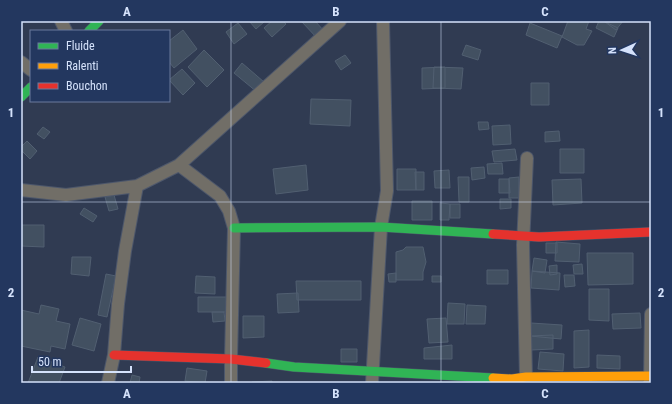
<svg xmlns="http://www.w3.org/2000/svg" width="672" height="404" font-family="'Roboto Condensed',sans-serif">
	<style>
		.building { fill: #425061; stroke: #515f71 }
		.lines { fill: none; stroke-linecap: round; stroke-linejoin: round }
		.street-casing { stroke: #4d576b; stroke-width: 14 }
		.fast-casing { stroke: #4d576b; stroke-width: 10 }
		.slow-casing { stroke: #4d576b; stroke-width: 10 }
		.jam-casing { stroke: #4d576b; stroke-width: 10 }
		.street { stroke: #716e67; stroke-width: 12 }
		.fast { stroke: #30b455; stroke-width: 9 }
		.slow { stroke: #ff9f0a; stroke-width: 9 }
		.jam { stroke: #e5322d; stroke-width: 9 }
		.grid { fill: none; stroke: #d5e2fb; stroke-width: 1; stroke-opacity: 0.55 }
		.neatline { fill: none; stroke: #d5e2fb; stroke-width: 1.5 }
		.grid-label { font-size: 13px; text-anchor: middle; font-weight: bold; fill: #d5e2fb }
	</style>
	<rect width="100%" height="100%" fill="#303b52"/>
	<path class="building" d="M 249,21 L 265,21 L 256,29 Z
		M 272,21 L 283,21 L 286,24 L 272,37 L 264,28 Z
		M 301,21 L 315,21 L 325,32 L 318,39 Z
		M 568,21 L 589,21 L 586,29 L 592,31 L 584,45 L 577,45 L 562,37 Z
		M 599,21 L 603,21 L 618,28 L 614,37 L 596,28 Z
		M 606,21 L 623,21 L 616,30 L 605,22 Z
		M 238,23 L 247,34 L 234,44 L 226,32 Z
		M 530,23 L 562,36 L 557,48 L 526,35 Z
		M 183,30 L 197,49 L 174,68 L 169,62 L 169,41 Z
		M 466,45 L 481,50 L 478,60 L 462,55 Z
		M 204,50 L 224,70 L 207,87 L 188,67 Z
		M 345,55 L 351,63 L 341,70 L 335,61 Z
		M 242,63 L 264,82 L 257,92 L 234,73 Z
		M 434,67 L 463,68 L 461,89 L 433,88 Z
		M 445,67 L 445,88 L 422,89 L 422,68 Z
		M 182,69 L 195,83 L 183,95 L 169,80 Z
		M 531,83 L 549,83 L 549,105 L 531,105 Z
		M 311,99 L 351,100 L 350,126 L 310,124 Z
		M 478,122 L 488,122 L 489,129 L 479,130 Z
		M 510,125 L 511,144 L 493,145 L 492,126 Z
		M 43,127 L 50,132 L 44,139 L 37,134 Z
		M 559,131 L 560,141 L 545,142 L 545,132 Z
		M 27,141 L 37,151 L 30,159 L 21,150 L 21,147 Z
		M 515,149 L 517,160 L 494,162 L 492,151 Z
		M 560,149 L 584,149 L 584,173 L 560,173 Z
		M 502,163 L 503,174 L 488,174 L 487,164 Z
		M 306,165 L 308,190 L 276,194 L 273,169 Z
		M 484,167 L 485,178 L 472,180 L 471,168 Z
		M 397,169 L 416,169 L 416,190 L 397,190 Z
		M 449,170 L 450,188 L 435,188 L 434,171 Z
		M 415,172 L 424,172 L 424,190 L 416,190 Z
		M 458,177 L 469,177 L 469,202 L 459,202 Z
		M 519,177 L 519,198 L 509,198 L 509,178 Z
		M 499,179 L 509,179 L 510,193 L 499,193 Z
		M 581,179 L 582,203 L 553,205 L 552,180 Z
		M 114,195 L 118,209 L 109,211 L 105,197 Z
		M 500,199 L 511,199 L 511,208 L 500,209 Z
		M 412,201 L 432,201 L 432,220 L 412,220 Z
		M 440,203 L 450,204 L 449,220 L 440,220 Z
		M 450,204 L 460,204 L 460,218 L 450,218 Z
		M 84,208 L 97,216 L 93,222 L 80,214 Z
		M 21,225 L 44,225 L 44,247 L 21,246 Z
		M 556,242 L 580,244 L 579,262 L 555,261 Z
		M 546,243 L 557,243 L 557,253 L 546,253 Z
		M 406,247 L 423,247 L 426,262 L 423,272 L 423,280 L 396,280 L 396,252 L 403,250 Z
		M 587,253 L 633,253 L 633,284 L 588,285 Z
		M 72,257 L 91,257 L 89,276 L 71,274 Z
		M 534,258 L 547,260 L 545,273 L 532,271 Z
		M 582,264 L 583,274 L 574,274 L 573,265 Z
		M 557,265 L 557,274 L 550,275 L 549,266 Z
		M 487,270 L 508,270 L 508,284 L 487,284 Z
		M 532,271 L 560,273 L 559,290 L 531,288 Z
		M 396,273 L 396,282 L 389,282 L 388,274 Z
		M 106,274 L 116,276 L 107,317 L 98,315 Z
		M 564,275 L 574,275 L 575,286 L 565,287 Z
		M 196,276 L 215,277 L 215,294 L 195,293 Z
		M 432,276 L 441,276 L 441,282 L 432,282 Z
		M 296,281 L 361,281 L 361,300 L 297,300 Z
		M 589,289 L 609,289 L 609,321 L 589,320 Z
		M 298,293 L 299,312 L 278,313 L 277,294 Z
		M 198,297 L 228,297 L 228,312 L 198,312 Z
		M 448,303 L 465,304 L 464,324 L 447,324 Z
		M 41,305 L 59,309 L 56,321 L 70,324 L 65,349 L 51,346 L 50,352 L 21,346 L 21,310 L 39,314 Z
		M 467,305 L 486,306 L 485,324 L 466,324 Z
		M 212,312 L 224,312 L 225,321 L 213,322 Z
		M 640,313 L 641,328 L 613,329 L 612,314 Z
		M 243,316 L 264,316 L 264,337 L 243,338 Z
		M 80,318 L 101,324 L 94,351 L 72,345 Z
		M 446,318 L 448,342 L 429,343 L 427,319 Z
		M 531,323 L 562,325 L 561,339 L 530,336 Z
		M 589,330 L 589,367 L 574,368 L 574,331 Z
		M 553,335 L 553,349 L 531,350 L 530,336 Z
		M 452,345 L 452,359 L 424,359 L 424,348 Z
		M 341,349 L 357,349 L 357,362 L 341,362 Z
		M 540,352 L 564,354 L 563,371 L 538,369 Z
		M 597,355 L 620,356 L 620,369 L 597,368 Z
		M 38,357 L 65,367 L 59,383 L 28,383 Z
		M 187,368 L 207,371 L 205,383 L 185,381 Z
		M 132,375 L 140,377 L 139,383 L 130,383 Z
		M 272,381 L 272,383 L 252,383 L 252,382 Z"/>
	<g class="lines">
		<defs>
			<path id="street" d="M 61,21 L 66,31
				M 21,62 L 31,70
				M 179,165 L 340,21
				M 137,186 L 179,165 L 220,196 L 229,211 L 234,228 L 231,359 L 231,383
				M 21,190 L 66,195 L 137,186 L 125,251 L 118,304 L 114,355 L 108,383
				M 526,377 L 523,245 L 527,158
				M 372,383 L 381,227 L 387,191 L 383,21
				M 650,383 L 651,314"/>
			<path id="fast" d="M 89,31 L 99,21
				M 21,97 L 31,87
				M 234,228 L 381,227 L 493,234
				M 266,363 L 294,367 L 493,378"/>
			<path id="slow" d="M 493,378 L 512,379 L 526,377 L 650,376"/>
			<path id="jam" d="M 493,234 L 539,237 L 651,232
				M 114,355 L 231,359 L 266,363"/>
		</defs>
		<use href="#street" class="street-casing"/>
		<use href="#fast" class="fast-casing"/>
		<use href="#slow" class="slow-casing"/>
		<use href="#jam" class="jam-casing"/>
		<use href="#street" class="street"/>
		<use href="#fast" class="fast"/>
		<use href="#slow" class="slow"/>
		<use href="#jam" class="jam"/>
	</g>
	<path class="grid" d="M 231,21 L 231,383M 441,21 L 441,383M 21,202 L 651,202"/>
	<rect width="672" height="404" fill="none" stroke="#23375f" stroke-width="44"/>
	<rect x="30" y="30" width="140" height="72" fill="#23375f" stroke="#6a7b9d"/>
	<rect x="38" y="43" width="20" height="6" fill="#30b455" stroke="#6a7b9d"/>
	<text x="66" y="50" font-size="12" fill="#d5e2fb">Fluide</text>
	<rect x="38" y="63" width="20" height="6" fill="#ff9f0a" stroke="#6a7b9d"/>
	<text x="66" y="70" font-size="12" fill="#d5e2fb">Ralenti</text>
	<rect x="38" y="83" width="20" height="6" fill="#e5322d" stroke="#6a7b9d"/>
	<text x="66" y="90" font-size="12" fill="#d5e2fb">Bouchon</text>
	<g transform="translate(622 50) rotate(267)" stroke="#23375f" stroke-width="3" paint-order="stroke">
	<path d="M0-3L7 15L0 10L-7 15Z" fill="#d5e2fb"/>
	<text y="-6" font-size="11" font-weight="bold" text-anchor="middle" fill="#d5e2fb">N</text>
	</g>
	<path d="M32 366v6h99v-6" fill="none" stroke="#d5e2fb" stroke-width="2"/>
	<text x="38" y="366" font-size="12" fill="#d5e2fb" stroke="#23375f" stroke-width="3" paint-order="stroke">50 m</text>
	<rect x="22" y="22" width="628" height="360" class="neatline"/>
	<g class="grid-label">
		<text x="127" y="16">A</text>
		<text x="336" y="16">B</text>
		<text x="545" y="16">C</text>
		<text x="11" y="117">1</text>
		<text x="661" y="117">1</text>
		<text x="11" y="297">2</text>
		<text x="661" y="297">2</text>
		<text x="127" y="398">A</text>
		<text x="336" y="398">B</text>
		<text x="545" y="398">C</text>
	</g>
</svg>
